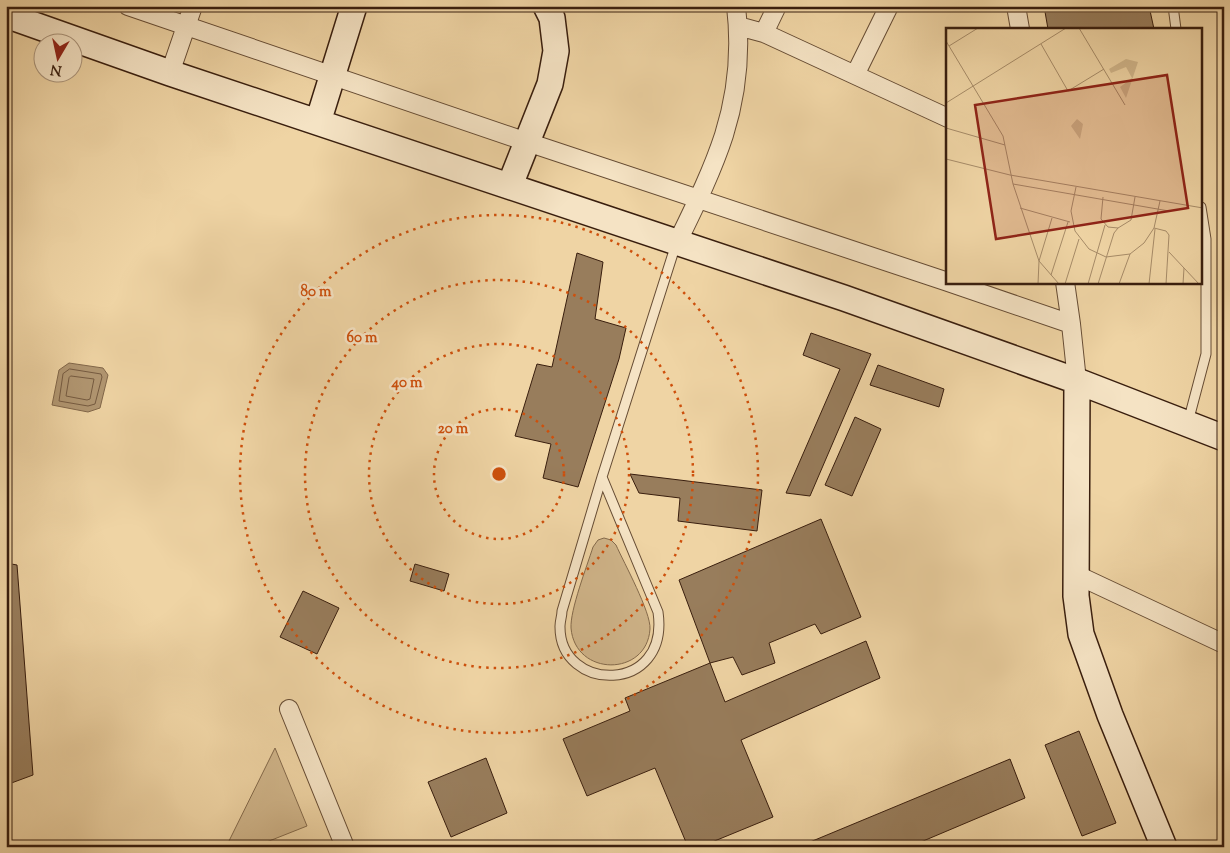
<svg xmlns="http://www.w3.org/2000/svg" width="1230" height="853" font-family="'Sorts Mill Goudy',serif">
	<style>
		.green { fill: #d0b58a; stroke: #846a4c }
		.water { fill: #b19671; stroke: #816649 }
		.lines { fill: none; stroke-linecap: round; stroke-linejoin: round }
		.shore { stroke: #755a40; stroke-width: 1 }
		.building { fill: #987d5c; stroke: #391e0e }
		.lane-casing { stroke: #664c34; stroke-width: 11 }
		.street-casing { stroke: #664c34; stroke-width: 20 }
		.secondary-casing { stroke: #391e0e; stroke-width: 28 }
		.lane { stroke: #f5e3c4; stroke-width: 9 }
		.street { stroke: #f5e3c4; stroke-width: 18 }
		.secondary { stroke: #f5e3c4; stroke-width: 25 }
		.ring { fill: none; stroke: #ce500c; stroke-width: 2.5; stroke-dasharray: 2.5 5 }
		.inset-road { fill: none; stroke: #a68b68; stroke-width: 1 }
		.view { fill: #8f2418; fill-opacity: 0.15; stroke: #8f2418; stroke-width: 2.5 }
		.inset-edge { fill: none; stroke: #391e0e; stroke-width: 2.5 }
		.centre { fill: #ce500c; stroke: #f5e3c4; stroke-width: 2.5 }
		.ring-label { font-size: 15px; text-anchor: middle; font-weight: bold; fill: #ce500c; stroke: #f5e3c4; stroke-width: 5; stroke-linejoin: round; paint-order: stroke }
	</style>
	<rect width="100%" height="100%" fill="#efd4a4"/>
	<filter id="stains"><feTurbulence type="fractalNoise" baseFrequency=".004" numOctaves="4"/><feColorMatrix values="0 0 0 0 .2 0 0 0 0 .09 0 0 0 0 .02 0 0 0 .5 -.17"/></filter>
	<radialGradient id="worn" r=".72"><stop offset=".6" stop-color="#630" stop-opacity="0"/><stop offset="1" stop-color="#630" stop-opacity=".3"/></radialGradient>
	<path class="green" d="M 604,538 L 611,540 L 616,545 C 624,563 651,612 650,629 C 647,677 575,677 571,628 C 570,610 587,566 593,547 L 598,540 Z
		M 275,748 L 307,826 L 254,847 L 226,847 Z"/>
	<path class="water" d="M 69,363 L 103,368 L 108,375 L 100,408 L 88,412 L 52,405 L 59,370 Z"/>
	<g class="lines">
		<path class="shore" d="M 70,369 L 101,374 L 102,377 L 95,404 L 88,406 L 59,401 L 63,374 Z
			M 71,376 L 94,379 L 90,399 L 87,400 L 66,396 L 69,378 Z"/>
	</g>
	<path class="building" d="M 1044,6 L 1149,6 L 1154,29 L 1048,29 Z
		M 577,253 L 603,262 L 595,319 L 626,328 L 619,359 L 578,487 L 543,478 L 551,444 L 515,436 L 537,364 L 552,367 Z
		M 811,333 L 871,354 L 810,496 L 786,493 L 840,369 L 803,355 Z
		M 878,365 L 944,389 L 939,407 L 870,385 Z
		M 855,417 L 881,429 L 852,496 L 825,485 Z
		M 630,474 L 762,490 L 757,531 L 678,521 L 680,498 L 639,493 Z
		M 821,519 L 861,617 L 821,634 L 815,624 L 769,643 L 775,663 L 742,675 L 733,657 L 710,663 L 679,580 Z
		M 6,563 L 17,565 L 33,775 L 6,785 Z
		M 415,564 L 449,574 L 444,591 L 410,581 Z
		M 303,591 L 339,608 L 317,654 L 280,637 Z
		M 866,641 L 880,678 L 741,740 L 773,817 L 700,847 L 688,847 L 655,768 L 587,796 L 563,739 L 630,711 L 625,698 L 710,663 L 725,702 Z
		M 1079,731 L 1116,823 L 1082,836 L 1045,745 Z
		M 486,758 L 507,813 L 451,837 L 428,782 Z
		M 1010,759 L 1025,798 L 909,847 L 798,847 Z"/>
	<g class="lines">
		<defs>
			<path id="lane" d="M 1173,6 L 1176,29
				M 1188,422 L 1206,354 L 1206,239 L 1201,207
				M 602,477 L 658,612 C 670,695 559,693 560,626 C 560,621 562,616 562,611 L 602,477 L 676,244"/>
			<path id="street" d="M 128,6 L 527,142 L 948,282
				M 1016,6 L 1020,29
				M 738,26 L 764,33 L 948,118
				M 764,33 L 777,6
				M 170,73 L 193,6
				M 855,75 L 889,6
				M 677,243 C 694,208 712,172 724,135 C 737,94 741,48 736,6
				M 948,282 L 1071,324
				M 1065,282 L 1071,324 L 1077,381
				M 1077,575 L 1224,644
				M 289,709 L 345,847"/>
			<path id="secondary" d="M 6,15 L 170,73 L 844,298 L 1077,381 L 1224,438
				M 318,122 L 354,6
				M 510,185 L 550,84 L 556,51 L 552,18 L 546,6
				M 1077,381 L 1076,596 L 1081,634 L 1110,715 L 1164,847"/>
		</defs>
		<use href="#lane" class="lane-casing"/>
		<use href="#street" class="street-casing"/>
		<use href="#secondary" class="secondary-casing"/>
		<use href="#lane" class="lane"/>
		<use href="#street" class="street"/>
		<use href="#secondary" class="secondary"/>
	</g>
	<g class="ring">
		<circle cx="499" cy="474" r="65"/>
		<circle cx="499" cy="474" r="130"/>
		<circle cx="499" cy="474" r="194"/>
		<circle cx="499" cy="474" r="259"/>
	</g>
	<g transform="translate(946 28)">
		<rect width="256" height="256" fill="#efd4a4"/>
		<path d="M 180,31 L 192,34 L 180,70 L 174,59 L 186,50 L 180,39 L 165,45 L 163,41 ZM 131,91 L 137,96 L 134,111 L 125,98 Z" fill="#d0b58a"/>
		<path class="inset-road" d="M 133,0 L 179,77M 0,13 L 57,108 L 67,156 L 93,233 L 92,256M 95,16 L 122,63 L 158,41M 3,18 L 32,0M 0,75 L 120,0M 0,100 L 59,117M 0,131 L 64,147 L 257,180M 67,156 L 223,183M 130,159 L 125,183 L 129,203 L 143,221 L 160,229 L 184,226 L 198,215 L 208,200 L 214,173M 157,169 L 155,191 L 162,199 L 172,200 L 185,192 L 189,169M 74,180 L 124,194M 106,190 L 93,233 L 113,256M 208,200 L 220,203 L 223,207 L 220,256M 223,224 L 253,256M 105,247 L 122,194M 119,256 L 133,211M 142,256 L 159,197M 152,256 L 168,205 L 172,200M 173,256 L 184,226M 203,256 L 209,201M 237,256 L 238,240"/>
		<path class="view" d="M 221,47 L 242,180 L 50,211 L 29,77 Z"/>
		<rect width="256" height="256" class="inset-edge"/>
	</g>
	<circle cx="499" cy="474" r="8" class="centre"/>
	<g class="ring-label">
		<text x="316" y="296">80 m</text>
		<text x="362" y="342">60 m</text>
		<text x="407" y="387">40 m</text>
		<text x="453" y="433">20 m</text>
	</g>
	<rect width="1230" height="853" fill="none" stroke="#efd4a4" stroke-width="25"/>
	<rect x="8" y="8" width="1215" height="838" fill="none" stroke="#391e0e" stroke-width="2.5"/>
	<rect x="12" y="12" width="1205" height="828" fill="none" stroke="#391e0e"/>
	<g transform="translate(58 58) rotate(189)"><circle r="24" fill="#f5e3c4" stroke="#aa947b"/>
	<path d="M0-4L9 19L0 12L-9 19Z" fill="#8f2418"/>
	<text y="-8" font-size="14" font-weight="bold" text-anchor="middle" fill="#391e0e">N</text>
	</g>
	<rect width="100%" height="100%" filter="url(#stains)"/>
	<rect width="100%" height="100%" fill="url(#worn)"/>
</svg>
